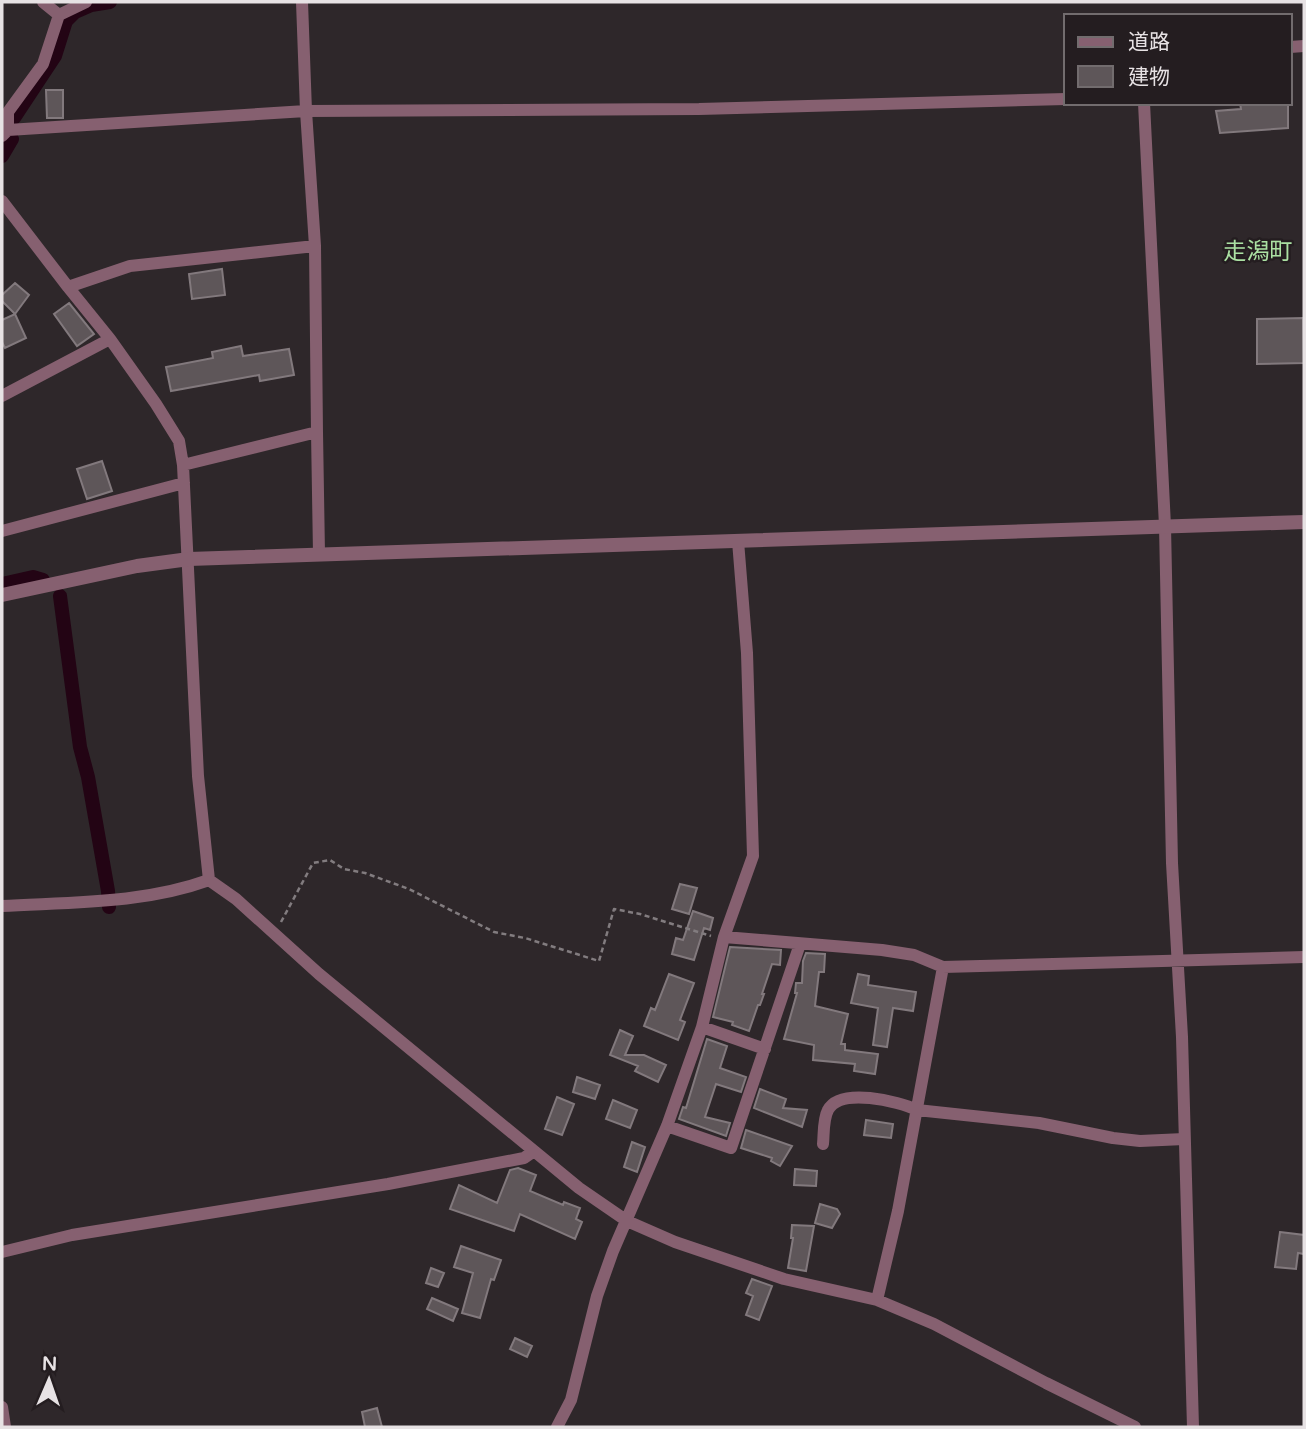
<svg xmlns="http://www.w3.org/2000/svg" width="1306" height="1429" font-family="'Varela Round','Noto Sans JP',sans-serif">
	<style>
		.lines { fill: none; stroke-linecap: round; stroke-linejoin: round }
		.canal { stroke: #230414; stroke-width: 14 }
		.building { fill: #5e5659; stroke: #82797d; stroke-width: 2 }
		.path { stroke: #827c7f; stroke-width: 2.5; stroke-dasharray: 5 3.5; stroke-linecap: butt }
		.minor { stroke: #866070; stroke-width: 12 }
		.tertiary { stroke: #866070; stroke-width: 14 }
		.labels { text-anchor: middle; stroke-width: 5; stroke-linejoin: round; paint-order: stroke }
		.quarter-label { font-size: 23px; fill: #abe1a3; stroke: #241d20 }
	</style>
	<rect width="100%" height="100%" fill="#2e272a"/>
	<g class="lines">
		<path class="canal" d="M 14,118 L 55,56 L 66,21 L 75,12 L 91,5 L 110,2
			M 2,156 L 12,139
			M 2,584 L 33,577 L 43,580
			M 60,596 L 80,747 L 88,777 L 108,891 L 109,907"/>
	</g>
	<path class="building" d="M 46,90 L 63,90 L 63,118 L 47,118 Z
		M 1240,103 L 1288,103 L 1288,128 L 1220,133 L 1216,111 L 1241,109 Z
		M 222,269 L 225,295 L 192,299 L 189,274 Z
		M 15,283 L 29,295 L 15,314 L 2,301 L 2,295 Z
		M 69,303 L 94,334 L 77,346 L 54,314 Z
		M 15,314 L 26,338 L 5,348 L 2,342 L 2,320 Z
		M 1303,318 L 1304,363 L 1257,364 L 1257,319 Z
		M 241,346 L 243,356 L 289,349 L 294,375 L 260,381 L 259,375 L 171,391 L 166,367 L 213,358 L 212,352 Z
		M 102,461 L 112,491 L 87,499 L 77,469 Z
		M 680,884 L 697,888 L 689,914 L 672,909 Z
		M 693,911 L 713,918 L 710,930 L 704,928 L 694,960 L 672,954 L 676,938 L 683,940 Z
		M 730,947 L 781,950 L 780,965 L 772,964 L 762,994 L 764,994 L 760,1005 L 758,1005 L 749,1031 L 732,1025 L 733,1022 L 713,1017 Z
		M 806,953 L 825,954 L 824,972 L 819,972 L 815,1006 L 848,1014 L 841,1044 L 845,1044 L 845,1050 L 878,1054 L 875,1074 L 854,1071 L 855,1064 L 813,1060 L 814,1045 L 784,1039 L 797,993 L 795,993 L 796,983 L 802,983 L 803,961 Z
		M 669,974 L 694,983 L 680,1020 L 685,1022 L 678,1040 L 644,1026 L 651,1008 L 655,1010 Z
		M 858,974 L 869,976 L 868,985 L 916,992 L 913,1011 L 893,1008 L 887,1047 L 873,1045 L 878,1008 L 851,1003 Z
		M 620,1030 L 633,1036 L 625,1055 L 644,1055 L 666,1065 L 658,1082 L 635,1071 L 638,1066 L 610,1055 Z
		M 707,1039 L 727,1046 L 720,1068 L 746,1077 L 741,1092 L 716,1084 L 705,1117 L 730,1123 L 726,1136 L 679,1119 L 683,1107 L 686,1108 Z
		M 577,1077 L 600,1085 L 595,1099 L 573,1092 Z
		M 760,1089 L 786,1099 L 783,1108 L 807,1110 L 802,1127 L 754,1108 Z
		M 557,1097 L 574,1104 L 562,1135 L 545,1129 Z
		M 613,1100 L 637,1110 L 630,1128 L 606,1119 Z
		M 866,1120 L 893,1124 L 891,1138 L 864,1135 Z
		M 746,1130 L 792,1146 L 780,1166 L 771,1161 L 772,1158 L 741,1148 Z
		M 632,1142 L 645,1147 L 637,1172 L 624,1167 Z
		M 518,1168 L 536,1175 L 530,1191 L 563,1205 L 564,1202 L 580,1208 L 576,1219 L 582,1222 L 575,1239 L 520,1214 L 514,1231 L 450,1209 L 459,1185 L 497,1203 L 510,1170 Z
		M 795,1169 L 817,1171 L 816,1186 L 794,1185 Z
		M 820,1204 L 837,1209 L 840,1214 L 832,1228 L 815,1223 Z
		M 792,1225 L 814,1226 L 806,1271 L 788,1268 L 793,1238 L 791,1238 Z
		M 1280,1232 L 1304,1235 L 1304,1254 L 1298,1253 L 1296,1269 L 1275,1267 Z
		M 461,1246 L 501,1260 L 494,1280 L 491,1279 L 480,1318 L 462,1313 L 473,1273 L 454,1267 Z
		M 431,1268 L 444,1273 L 438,1287 L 426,1283 Z
		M 752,1279 L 772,1286 L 759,1320 L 746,1315 L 753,1296 L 746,1293 Z
		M 432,1298 L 458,1309 L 453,1321 L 427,1309 Z
		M 515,1338 L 532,1346 L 527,1357 L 510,1349 Z
		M 377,1408 L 382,1427 L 365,1427 L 362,1412 Z"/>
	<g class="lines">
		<path class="path" d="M 281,922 L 313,863 L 330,860 L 344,869 L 365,873 L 409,889 L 494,932 L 525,938 L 599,961 L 614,909 L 640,914 L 711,936"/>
		<path class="minor" d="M 302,2 L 306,111 L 315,246 L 317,432 L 183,465 L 198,776 L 209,880 L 236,899 L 319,974 L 579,1188 L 627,1221 L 675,1242 L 784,1279 L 877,1300 L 934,1324 L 1046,1383 L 1135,1427
			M 59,15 L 86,2
			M 1290,47 L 1304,46
			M 1144,103 L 1165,526 L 1172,863 L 1182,1037 L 1193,1427
			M 8,130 L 8,112 L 43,64 L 59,15 L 43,2
			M 2,136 L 8,130 L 306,111 L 699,109 L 1066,99
			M 2,201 L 68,287
			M 2,396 L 110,339
			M 317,432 L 319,554
			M 183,465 L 179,441 L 156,404 L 110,339 L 68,287 L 130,266 L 315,246
			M 2,531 L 184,483
			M 2,906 C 71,902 143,904 209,880
			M 724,937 L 882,950 L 914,955 L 943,967 L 1304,957
			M 702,1027 L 765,1049
			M 667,1126 L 731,1148 L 800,944
			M 823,1144 C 824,1134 823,1119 828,1110 C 840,1087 898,1101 917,1110 L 1039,1123 L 1113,1138 L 1140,1141 L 1184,1139
			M 2,1252 L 72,1235 L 388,1184 L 524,1158 L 534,1151
			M 877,1300 L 898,1211 L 943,967
			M 2,1407 L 5,1427
			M 557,1427 L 571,1400 L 597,1296 L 613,1251 L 667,1126 L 702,1027 L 724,937 L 753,856 L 747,653 L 738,541"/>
		<path class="tertiary" d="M 2,595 L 137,566 L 189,559 L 1304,522"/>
	</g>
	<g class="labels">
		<g class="quarter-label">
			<text x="1258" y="259">走潟町</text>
		</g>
	</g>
	<rect width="1306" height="1429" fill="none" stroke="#e7e2e4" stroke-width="7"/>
	<rect x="1064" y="14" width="228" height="91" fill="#241d20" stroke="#726c6e" stroke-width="2"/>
	<rect x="1078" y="37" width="35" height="10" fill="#866070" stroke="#726c6e" stroke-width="2"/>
	<text x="1128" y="49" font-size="21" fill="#e7e2e4">道路</text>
	<rect x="1078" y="66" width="35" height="21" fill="#5e5659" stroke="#726c6e" stroke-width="2"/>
	<text x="1128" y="84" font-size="21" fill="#e7e2e4">建物</text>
	<g transform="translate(49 1380) rotate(2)" stroke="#241d20" stroke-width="5" paint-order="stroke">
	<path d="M0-5L12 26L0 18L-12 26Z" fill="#e7e2e4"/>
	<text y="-10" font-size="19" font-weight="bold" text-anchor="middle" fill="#e7e2e4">N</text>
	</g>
</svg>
